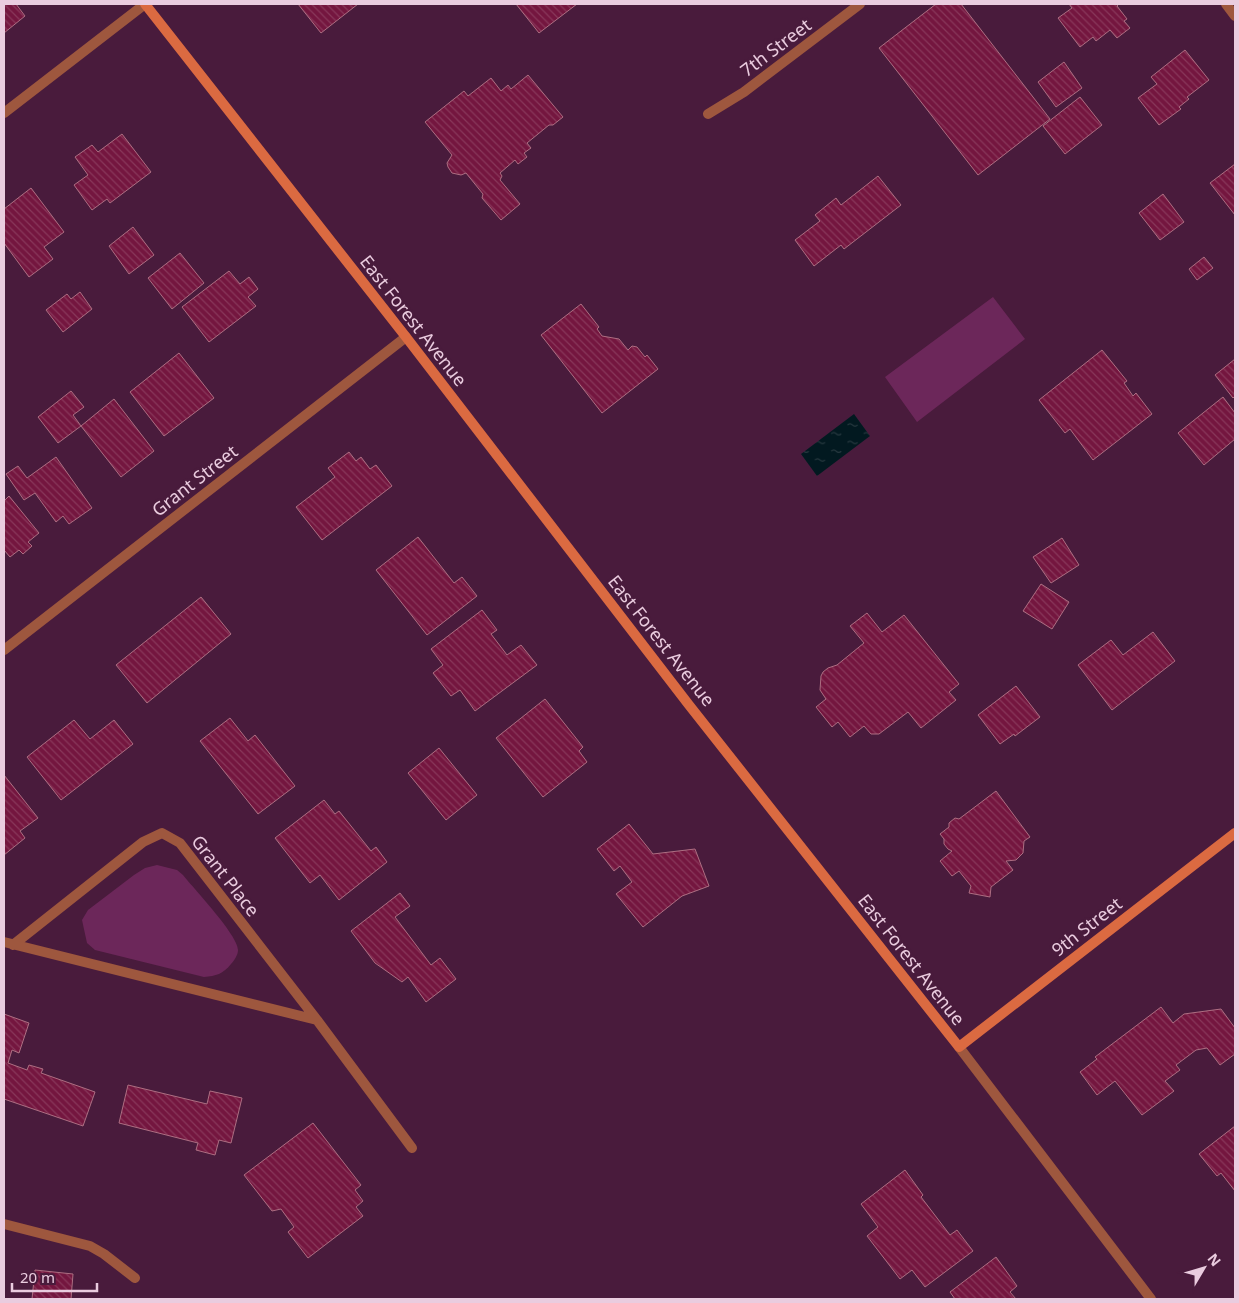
<svg xmlns="http://www.w3.org/2000/svg" width="1239" height="1303" font-family="'Noto Sans',sans-serif">
	<style>
		.green { fill: #6c275a }
		.water { fill: url(#water-ripples) }
		.building { fill: url(#building-back-hatch); stroke: #ad6e82 }
		.lines { fill: none; stroke-linecap: round; stroke-linejoin: round }
		.street { stroke: #9e573e; stroke-width: 10 }
		.secondary { stroke: #db6a41; stroke-width: 10 }
		.labels { text-anchor: middle; stroke-width: 5; stroke-linejoin: round; paint-order: stroke }
		.street-label { font-size: 18px; fill: #eaccdf; stroke: #491b3c }
	</style>
	<defs>
		<pattern id="water-ripples" width="26" height="14" patternUnits="userSpaceOnUse" patternTransform="scale(1.25)"><rect width="26" height="14" fill="#021920"/><path d="M2 4q2-2 4 0t4 0M15 11q2-2 4 0t4 0" fill="none" stroke="#273940"/></pattern>
		<pattern id="building-back-hatch" width="6" height="6" patternUnits="userSpaceOnUse" patternTransform="scale(1.25)"><rect width="6" height="6" fill="#74163f"/><path d="M-1 5l2 2M0 0l6 6M5-1l2 2" fill="none" stroke="#88375a"/></pattern>
	</defs>
	<rect width="100%" height="100%" fill="#491b3c"/>
	<path class="green" d="M 993,297 L 1025,339 L 917,422 L 885,377 Z
		M 157,865 L 177,870 L 183,875 C 194,889 238,935 238,950 C 238,955 234,961 231,964 C 223,974 216,976 204,977 L 95,950 L 87,943 L 82,920 L 88,910 L 134,875 L 145,868 Z"/>
	<path class="water" d="M 854,414 L 870,436 L 817,476 L 801,454 Z"/>
	<path class="building" d="M 4,4 L 16,4 L 25,16 L 4,33 Z
		M 298,4 L 358,4 L 321,33 Z
		M 516,4 L 577,4 L 539,33 Z
		M 936,4 L 961,4 L 1050,119 L 978,175 L 879,48 Z
		M 1069,4 L 1119,4 L 1117,6 L 1127,19 L 1124,21 L 1130,28 L 1117,38 L 1110,30 L 1096,41 L 1093,37 L 1080,47 L 1058,18 L 1072,8 Z
		M 1185,50 L 1209,80 L 1187,97 L 1189,99 L 1179,107 L 1181,109 L 1159,125 L 1138,98 L 1157,84 L 1151,77 Z
		M 1064,62 L 1082,88 L 1056,107 L 1038,82 Z
		M 528,75 L 563,117 L 553,125 L 549,125 L 527,143 L 531,148 L 524,153 L 527,157 L 518,164 L 515,160 L 500,173 L 502,176 L 500,180 L 520,204 L 501,220 L 482,198 L 483,194 L 466,173 L 461,175 L 452,173 L 448,167 L 447,163 L 452,155 L 425,122 L 464,91 L 468,96 L 491,78 L 501,91 L 508,85 L 511,89 Z
		M 1080,97 L 1102,125 L 1065,154 L 1043,126 Z
		M 122,134 L 151,172 L 110,203 L 107,199 L 92,210 L 74,185 L 88,175 L 75,157 L 92,145 L 98,152 Z
		M 1235,164 L 1235,215 L 1210,183 Z
		M 878,176 L 901,205 L 844,249 L 841,245 L 814,266 L 795,240 L 820,221 L 815,215 L 836,198 L 841,205 Z
		M 31,188 L 64,232 L 44,247 L 53,259 L 29,277 L 4,243 L 4,209 Z
		M 1163,194 L 1184,222 L 1160,240 L 1139,213 Z
		M 133,227 L 154,255 L 129,274 L 109,246 Z
		M 180,253 L 204,283 L 172,309 L 148,278 Z
		M 1204,257 L 1213,268 L 1197,280 L 1189,269 Z
		M 229,271 L 240,284 L 249,277 L 258,289 L 248,297 L 256,306 L 209,342 L 182,307 Z
		M 80,292 L 92,309 L 63,332 L 46,310 L 67,294 L 71,299 Z
		M 581,304 L 599,327 L 597,329 L 602,336 L 619,339 L 628,350 L 632,346 L 637,347 L 645,357 L 647,355 L 658,369 L 602,413 L 541,335 Z
		M 1102,350 L 1127,381 L 1124,383 L 1133,396 L 1136,393 L 1152,414 L 1093,460 L 1070,429 L 1065,433 L 1039,400 Z
		M 179,353 L 214,398 L 164,436 L 130,392 Z
		M 1235,359 L 1235,396 L 1233,398 L 1215,375 Z
		M 71,391 L 84,407 L 73,415 L 81,426 L 58,443 L 38,417 Z
		M 1223,397 L 1235,413 L 1235,439 L 1204,465 L 1178,433 Z
		M 114,399 L 154,451 L 121,477 L 81,426 Z
		M 349,452 L 356,461 L 361,457 L 370,469 L 376,465 L 392,486 L 322,540 L 296,507 L 335,477 L 328,468 Z
		M 56,457 L 92,508 L 69,524 L 63,516 L 56,522 L 35,493 L 24,500 L 6,474 L 18,466 L 27,478 Z
		M 9,496 L 39,533 L 28,542 L 32,546 L 23,554 L 19,550 L 10,557 L 4,550 L 4,501 Z
		M 418,537 L 454,583 L 462,577 L 477,596 L 427,635 L 376,570 Z
		M 1062,538 L 1079,565 L 1051,583 L 1033,557 Z
		M 1041,584 L 1069,602 L 1052,629 L 1023,611 Z
		M 201,597 L 231,634 L 147,703 L 116,665 Z
		M 482,610 L 497,630 L 491,634 L 507,655 L 521,645 L 537,665 L 475,711 L 460,690 L 451,696 L 433,673 L 443,665 L 431,649 Z
		M 867,613 L 882,632 L 904,615 L 959,684 L 949,692 L 956,700 L 921,728 L 908,712 L 879,734 L 871,734 L 864,726 L 850,737 L 838,722 L 832,727 L 816,707 L 826,699 L 820,690 L 821,676 L 823,672 L 828,668 L 837,665 L 864,643 L 850,626 Z
		M 1153,632 L 1175,661 L 1112,710 L 1078,665 L 1111,640 L 1123,655 Z
		M 1016,686 L 1040,717 L 1015,736 L 1014,734 L 1000,744 L 978,715 Z
		M 545,699 L 583,747 L 579,751 L 587,762 L 543,797 L 496,738 Z
		M 230,718 L 248,741 L 255,735 L 295,786 L 258,814 L 200,741 Z
		M 74,720 L 90,739 L 114,720 L 133,744 L 61,800 L 27,757 Z
		M 439,748 L 477,795 L 446,820 L 408,773 Z
		M 4,775 L 38,818 L 20,831 L 25,838 L 4,855 Z
		M 996,791 L 1030,837 L 1024,841 L 1023,853 L 1016,860 L 1006,861 L 1013,870 L 991,887 L 990,897 L 969,893 L 971,886 L 959,871 L 952,876 L 940,861 L 952,851 L 948,849 L 944,844 L 944,839 L 940,834 L 949,827 L 949,823 L 955,818 L 959,819 Z
		M 324,800 L 335,814 L 339,811 L 371,851 L 376,847 L 387,862 L 339,900 L 320,875 L 310,883 L 275,838 Z
		M 629,824 L 653,854 L 695,849 L 709,886 L 682,896 L 643,927 L 616,894 L 632,882 L 620,866 L 614,871 L 597,849 Z
		M 400,893 L 410,906 L 395,917 L 431,965 L 440,958 L 456,979 L 426,1002 L 408,977 L 402,982 L 375,963 L 351,931 Z
		M 1161,1007 L 1173,1023 L 1184,1014 L 1221,1009 L 1235,1028 L 1235,1054 L 1220,1065 L 1207,1048 L 1196,1050 L 1176,1065 L 1180,1070 L 1165,1081 L 1174,1091 L 1142,1115 L 1115,1081 L 1097,1095 L 1080,1072 L 1097,1059 L 1095,1057 Z
		M 4,1014 L 29,1023 L 19,1053 L 12,1050 L 8,1063 L 27,1070 L 29,1065 L 43,1069 L 41,1073 L 95,1092 L 83,1126 L 4,1099 Z
		M 128,1085 L 207,1104 L 210,1091 L 242,1098 L 231,1143 L 219,1140 L 215,1155 L 196,1150 L 198,1143 L 119,1123 Z
		M 313,1123 L 361,1185 L 355,1190 L 363,1201 L 356,1207 L 363,1216 L 308,1258 L 288,1232 L 294,1227 L 281,1209 L 272,1211 L 244,1175 Z
		M 1235,1126 L 1235,1191 L 1221,1173 L 1217,1176 L 1199,1154 Z
		M 905,1170 L 923,1195 L 921,1197 L 950,1235 L 957,1230 L 973,1251 L 925,1287 L 912,1270 L 900,1279 L 867,1236 L 878,1227 L 861,1204 Z
		M 996,1257 L 1017,1286 L 1010,1292 L 1016,1299 L 955,1299 L 950,1292 Z
		M 35,1270 L 73,1274 L 71,1299 L 32,1299 Z"/>
	<g class="lines">
		<path class="street" d="M 1226,4 L 1235,16
			M 4,113 L 145,4
			M 708,114 L 744,92 L 860,4
			M 4,650 L 406,337
			M 4,942 L 317,1020 L 412,1148
			M 13,945 L 143,842 L 162,833 L 180,843 L 317,1020
			M 959,1047 L 1151,1299
			M 4,1224 L 90,1246 L 104,1254 L 135,1278"/>
		<path class="secondary" d="M 145,4 L 406,337 L 689,705 L 959,1047 L 1235,833"/>
	</g>
	<g class="labels">
		<g class="street-label">
			<text transform="translate(776 48) rotate(-37)" y="6">7th Street</text>
			<text transform="translate(413 321) rotate(52)" y="6">East Forest Avenue</text>
			<text transform="translate(195 481) rotate(-38)" y="6">Grant Street</text>
			<text transform="translate(661 641) rotate(52)" y="6">East Forest Avenue</text>
			<text transform="translate(225 876) rotate(52)" y="6">Grant Place</text>
			<text transform="translate(1087 927) rotate(-38)" y="6">9th Street</text>
			<text transform="translate(911 960) rotate(52)" y="6">East Forest Avenue</text>
		</g>
	</g>
	<rect width="1239" height="1303" fill="none" stroke="#eaccdf" stroke-width="10"/>
	<g transform="translate(1204 1268) rotate(52)" stroke="#491b3c" stroke-width="4" paint-order="stroke">
	<path d="M0-4L9 19L0 12L-9 19Z" fill="#eaccdf"/>
	<text y="-8" font-size="14" font-weight="bold" text-anchor="middle" fill="#eaccdf">N</text>
	</g>
	<path d="M12 1283v8h85v-8" fill="none" stroke="#eaccdf" stroke-width="2.5"/>
	<text x="20" y="1283" font-size="15" fill="#eaccdf" stroke="#491b3c" stroke-width="4" paint-order="stroke">20 m</text>
</svg>
